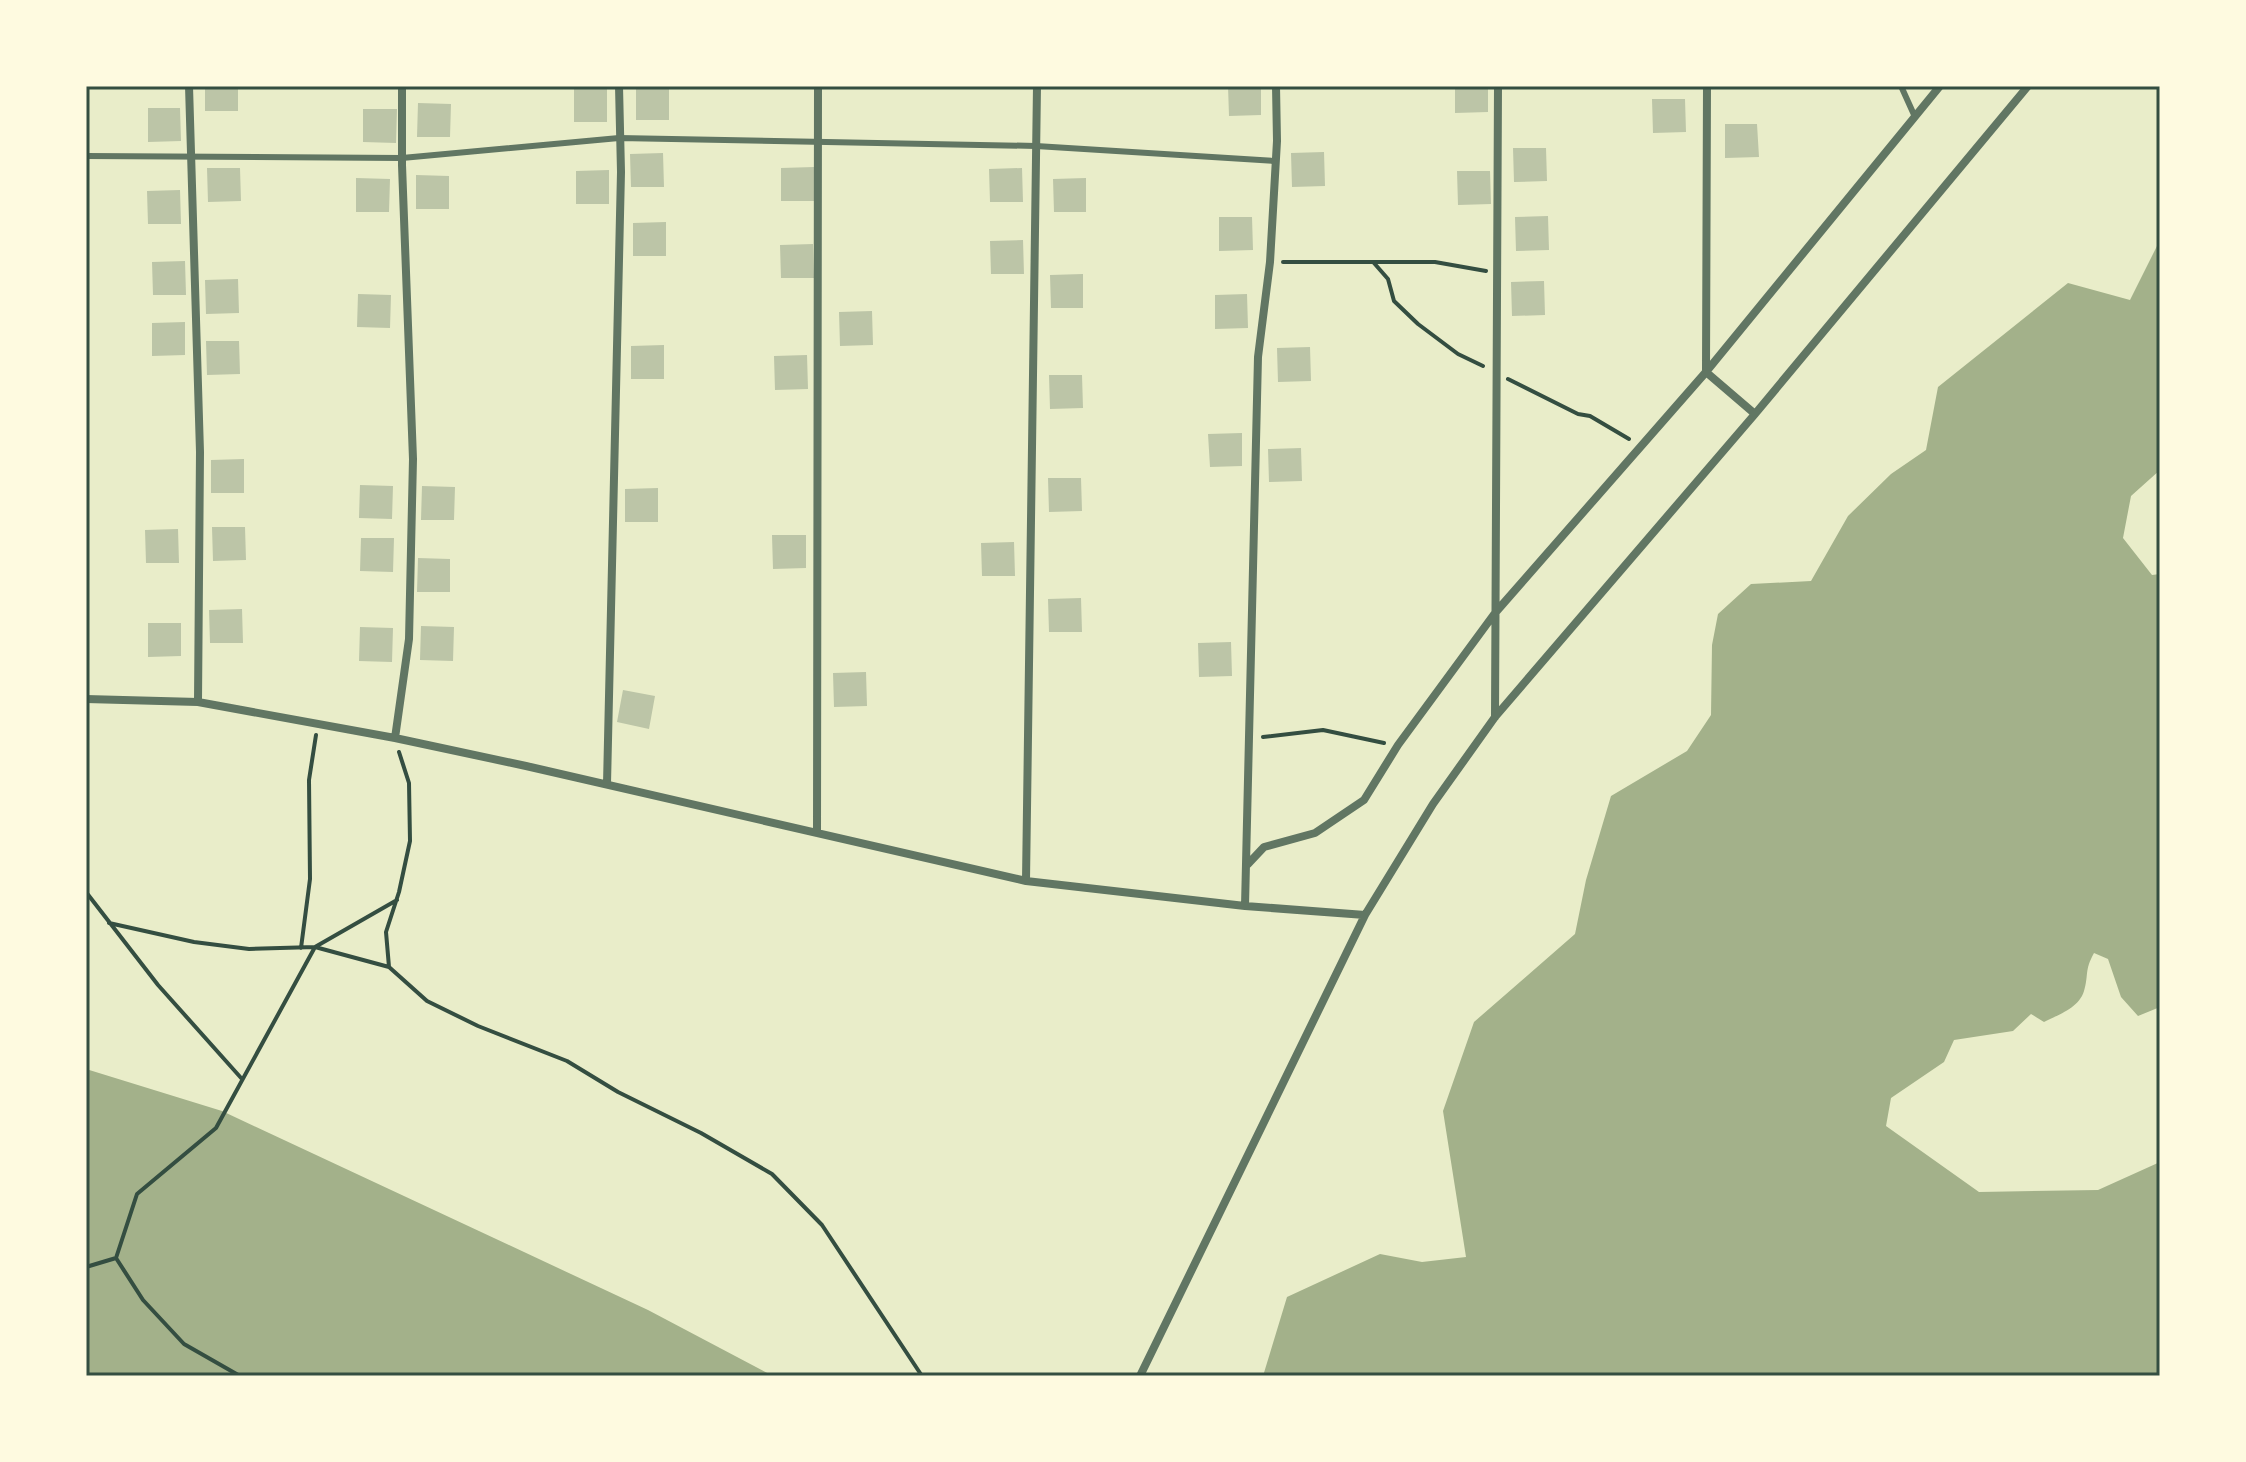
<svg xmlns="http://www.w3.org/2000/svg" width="2246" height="1462" font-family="'DejaVu Sans',sans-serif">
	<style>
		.water { fill: #a3b18a }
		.building { fill: #bcc5a7 }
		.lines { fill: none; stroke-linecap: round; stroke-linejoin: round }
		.path { stroke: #344e41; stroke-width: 4 }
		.service { stroke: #617663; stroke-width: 6 }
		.minor { stroke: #617663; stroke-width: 8 }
		.neatline { fill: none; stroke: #344e41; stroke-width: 3 }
	</style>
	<rect width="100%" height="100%" fill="#e9edc9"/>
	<path class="water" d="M 2160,240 L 2160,470 L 2131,496 L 2123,538 L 2152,575 L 2160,574 L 2160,1007 L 2138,1016 L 2121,997 L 2108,959 L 2094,953 C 2084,971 2089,975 2084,991 C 2079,1008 2058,1015 2044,1022 L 2031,1014 L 2013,1031 L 1954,1040 L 1944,1062 L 1891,1098 L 1886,1126 L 1979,1192 L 2098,1190 L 2160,1162 L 2160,1376 L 1263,1376 L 1287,1297 L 1380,1254 L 1422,1262 L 1466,1257 L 1443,1111 L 1474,1022 L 1575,934 L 1586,880 L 1611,796 L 1687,751 L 1711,715 L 1712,645 L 1718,614 L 1751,584 L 1811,581 L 1848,516 L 1891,474 L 1926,450 L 1938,387 L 2068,283 L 2130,300 Z
		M 86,1069 L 222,1111 L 648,1310 L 773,1376 L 86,1376 Z"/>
	<path class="building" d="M 205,86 L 238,86 L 238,111 L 205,111 Z
		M 669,86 L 669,120 L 636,120 L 636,87 Z
		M 1228,86 L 1261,86 L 1261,115 L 1229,116 Z
		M 1455,86 L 1488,86 L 1488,112 L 1455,113 Z
		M 574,88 L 607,88 L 607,122 L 574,122 Z
		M 1652,99 L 1685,99 L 1686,132 L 1653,133 Z
		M 418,103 L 451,104 L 450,137 L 417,137 Z
		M 148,108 L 180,108 L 181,141 L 148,142 Z
		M 363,109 L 397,109 L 396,143 L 363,142 Z
		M 1725,124 L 1757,124 L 1759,157 L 1725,158 Z
		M 1513,148 L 1546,148 L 1547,181 L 1514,182 Z
		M 1324,152 L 1325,186 L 1292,187 L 1291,153 Z
		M 663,153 L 664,187 L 631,187 L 630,154 Z
		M 814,167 L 815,201 L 781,201 L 781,168 Z
		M 207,168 L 240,168 L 241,201 L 208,202 Z
		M 1022,168 L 1023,202 L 990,202 L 989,169 Z
		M 609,170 L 609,204 L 576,204 L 576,171 Z
		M 1457,171 L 1490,171 L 1491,204 L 1458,205 Z
		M 416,175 L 449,176 L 449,209 L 416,209 Z
		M 356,178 L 390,179 L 389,212 L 356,212 Z
		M 1086,178 L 1086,212 L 1054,212 L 1053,179 Z
		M 180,190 L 181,224 L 148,224 L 147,191 Z
		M 1548,216 L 1549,250 L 1516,251 L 1515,217 Z
		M 1219,217 L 1252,217 L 1253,250 L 1219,251 Z
		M 666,222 L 666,256 L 633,256 L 633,223 Z
		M 1023,240 L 1024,274 L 991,274 L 990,241 Z
		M 813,244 L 814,278 L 781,278 L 780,245 Z
		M 185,261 L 186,295 L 153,295 L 152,262 Z
		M 1083,274 L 1083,308 L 1051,308 L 1050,275 Z
		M 238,279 L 239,313 L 206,314 L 205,280 Z
		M 1544,281 L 1545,315 L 1512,316 L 1511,282 Z
		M 358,294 L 391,295 L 390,328 L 357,327 Z
		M 1247,294 L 1248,328 L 1215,329 L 1215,295 Z
		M 872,311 L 873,345 L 840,346 L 839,312 Z
		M 185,322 L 185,355 L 152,356 L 152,323 Z
		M 206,341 L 239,341 L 240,374 L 207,375 Z
		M 664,345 L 664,379 L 631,379 L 631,346 Z
		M 1310,347 L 1311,381 L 1278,382 L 1277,348 Z
		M 807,355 L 808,389 L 775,390 L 774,356 Z
		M 1049,375 L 1082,375 L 1083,408 L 1050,409 Z
		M 1242,433 L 1242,466 L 1210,467 L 1208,434 Z
		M 1301,448 L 1302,481 L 1269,482 L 1268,449 Z
		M 244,459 L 244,493 L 211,493 L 211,460 Z
		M 1048,478 L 1081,478 L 1082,511 L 1049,512 Z
		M 360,485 L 393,486 L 392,519 L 359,518 Z
		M 422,486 L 455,487 L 454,520 L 421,520 Z
		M 658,488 L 658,522 L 625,522 L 625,489 Z
		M 212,527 L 245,527 L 246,560 L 213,561 Z
		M 178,529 L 179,563 L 146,563 L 145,530 Z
		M 772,535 L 806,535 L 806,568 L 773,569 Z
		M 361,538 L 394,538 L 393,572 L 360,571 Z
		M 1014,542 L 1015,576 L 982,576 L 981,543 Z
		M 418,558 L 450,559 L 450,592 L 417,592 Z
		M 1081,598 L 1082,632 L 1049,632 L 1048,599 Z
		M 242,609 L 243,643 L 210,643 L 209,610 Z
		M 148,623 L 181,623 L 181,656 L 148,657 Z
		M 421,626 L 454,627 L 453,661 L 420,660 Z
		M 360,627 L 393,628 L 392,662 L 359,661 Z
		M 1231,642 L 1232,676 L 1199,677 L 1198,643 Z
		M 866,672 L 867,706 L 834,707 L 833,673 Z
		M 623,690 L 655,696 L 649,729 L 617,722 Z"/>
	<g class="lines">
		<path class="path" d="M 1283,262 L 1435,262 L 1486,271
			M 1374,263 L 1388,279 L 1394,301 L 1418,324 L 1458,354 L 1483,366
			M 1508,379 L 1578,414 L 1590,416 L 1629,439
			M 1263,737 L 1323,730 L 1384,743
			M 399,752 L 409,783 L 410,841 L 399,892 L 386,932 L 389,967 L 427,1001 L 478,1026 L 567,1061 L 618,1092 L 701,1133 L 772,1174 L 822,1225 L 922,1376
			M 86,892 L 158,985 L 242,1079
			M 109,923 L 194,942 L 249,949 L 315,947 L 389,967
			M 301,948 L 310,879 L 309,780 L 316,735
			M 86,1267 L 116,1258
			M 240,1376 L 184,1344 L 143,1300 L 116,1258 L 137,1194 L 216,1128 L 315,947 L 397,900"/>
		<path class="service" d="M 1901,86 L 1915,117
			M 86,156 L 402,158 L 619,138 L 1036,146 L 1275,161"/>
		<path class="minor" d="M 189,86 L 200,452 L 198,702
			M 1707,86 L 1706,372 L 1755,414
			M 86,699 L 198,702 L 395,738 L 526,766 L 1026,881 L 1245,906 L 1365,915
			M 1495,717 L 1498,86
			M 395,738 L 409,639 L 413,459 L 402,165 L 402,86
			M 607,784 L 621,172 L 619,86
			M 817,833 L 818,86
			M 1248,864 L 1264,847 L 1315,833 L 1364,800 L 1398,745 L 1495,613 L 1706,372 L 1940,86
			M 1026,881 L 1037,86
			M 1245,906 L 1258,357 L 1270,262 L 1277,141 L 1276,86
			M 1140,1376 L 1365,915 L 1433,804 L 1495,717 L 1755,414 L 2028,86"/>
	</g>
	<rect width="2246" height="1462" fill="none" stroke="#fefae0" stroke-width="176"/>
	<rect x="88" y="88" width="2070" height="1286" class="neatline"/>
</svg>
